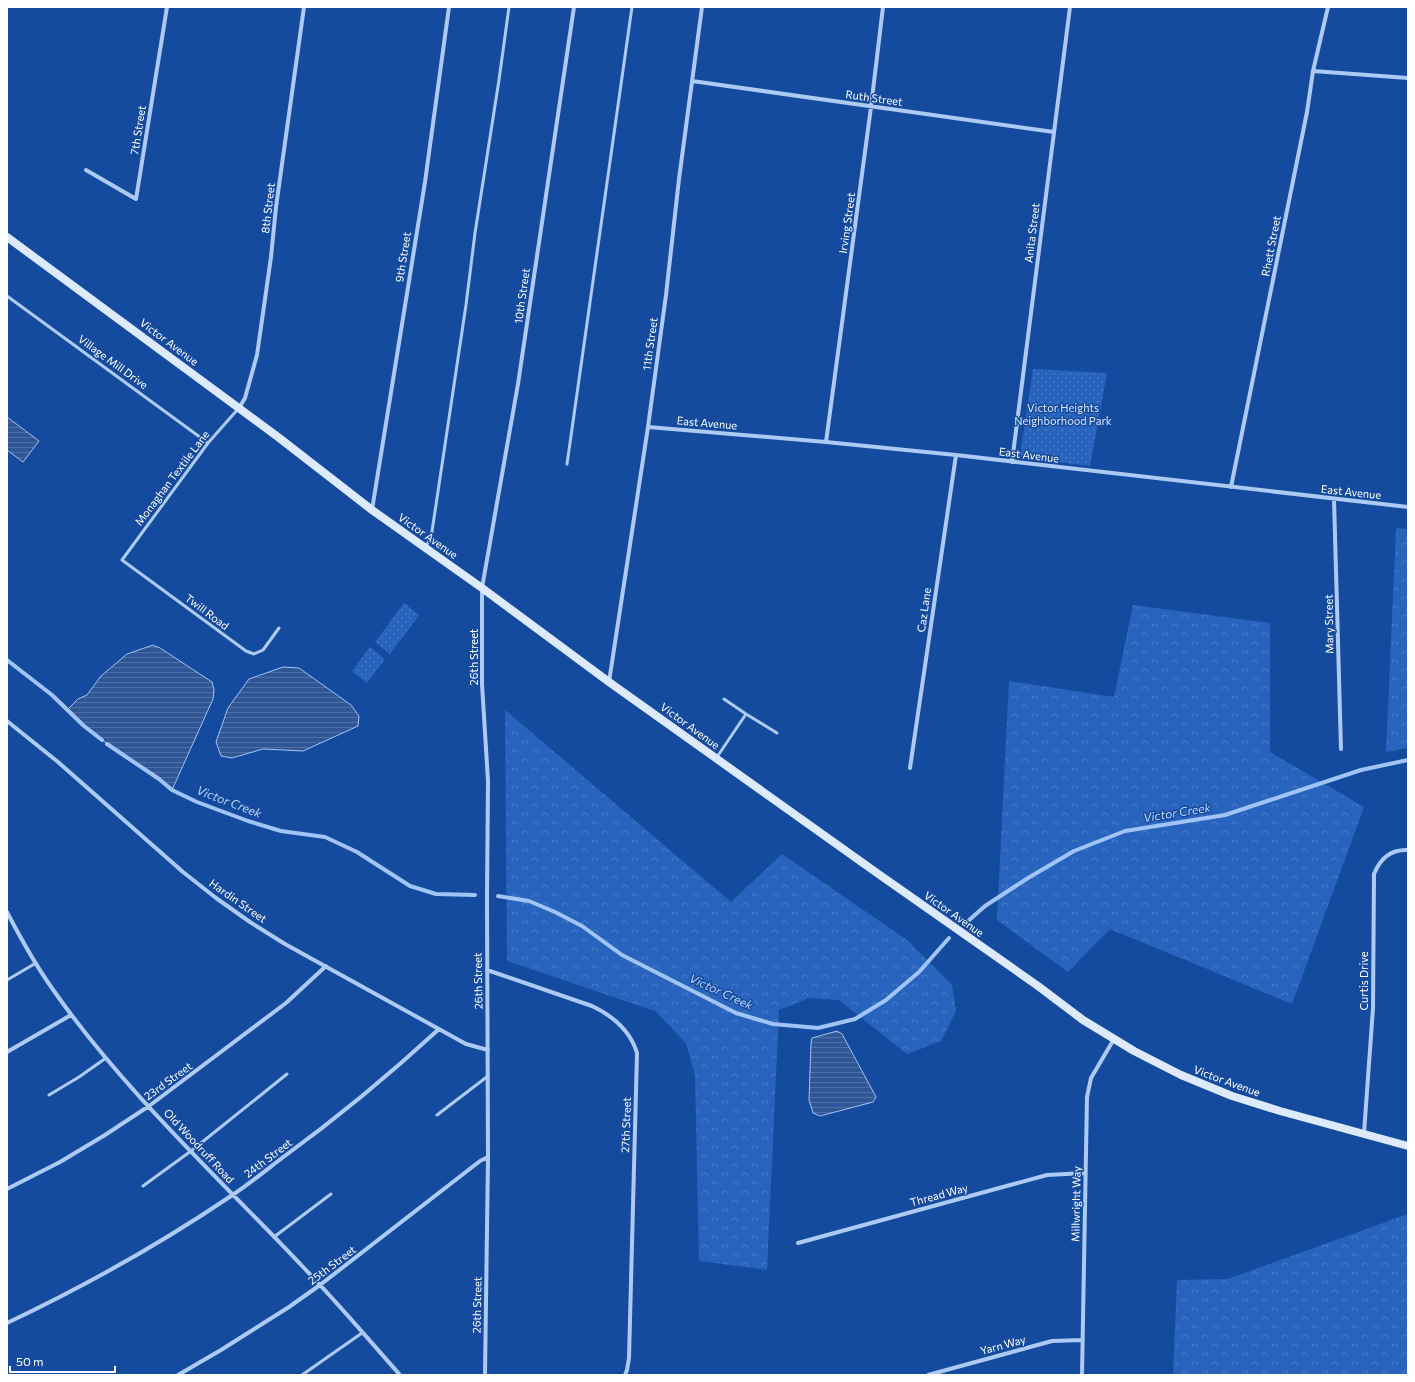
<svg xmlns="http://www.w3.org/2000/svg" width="1415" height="1382" font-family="Commissioner,sans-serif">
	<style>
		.forest { fill: url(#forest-crowns) }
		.park { fill: url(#park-dots) }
		.water { fill: url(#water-rules); stroke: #a0c4f6 }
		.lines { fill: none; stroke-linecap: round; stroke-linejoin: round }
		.stream { stroke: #a0c4f6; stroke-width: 4 }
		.lane { stroke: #adcaf4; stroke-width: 3 }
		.street { stroke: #adcaf4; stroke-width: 4 }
		.secondary { stroke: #dde9fd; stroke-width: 8 }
		.labels { text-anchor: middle; stroke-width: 3; stroke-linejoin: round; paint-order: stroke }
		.street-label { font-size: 11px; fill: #fff; stroke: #154b9f }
		.park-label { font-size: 11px; fill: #d6e6fd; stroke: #154b9f }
		.water-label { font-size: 12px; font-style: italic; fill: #bad4fa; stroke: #154b9f }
	</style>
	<defs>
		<pattern id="forest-crowns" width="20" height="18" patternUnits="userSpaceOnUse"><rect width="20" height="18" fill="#2864bd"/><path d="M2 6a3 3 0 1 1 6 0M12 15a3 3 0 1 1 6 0" fill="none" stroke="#487bc7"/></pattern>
		<pattern id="park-dots" width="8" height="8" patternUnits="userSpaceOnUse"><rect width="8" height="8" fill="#2864bd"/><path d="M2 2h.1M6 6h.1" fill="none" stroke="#487bc7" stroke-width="1.8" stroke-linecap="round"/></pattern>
		<pattern id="water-rules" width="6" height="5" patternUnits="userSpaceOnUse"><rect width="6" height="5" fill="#305695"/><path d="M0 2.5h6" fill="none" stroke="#4f6fa5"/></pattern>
	</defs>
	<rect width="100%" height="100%" fill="#154b9f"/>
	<path class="forest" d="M 1396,528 L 1408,529 L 1408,748 L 1386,752 Z
		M 1133,605 L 1270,623 L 1270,752 L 1364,807 L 1292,1004 L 1110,929 L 1068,972 L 997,920 L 1009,681 L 1114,697 Z
		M 505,710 L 731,902 L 782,854 L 907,940 L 952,985 L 956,1011 L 941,1041 L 907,1054 L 839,1000 L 809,998 L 779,1010 L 767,1270 L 699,1261 L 695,1075 L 686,1043 L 655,1011 L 507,961 Z
		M 1408,1214 L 1408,1375 L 1173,1375 L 1177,1280 L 1228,1279 Z"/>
	<path class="park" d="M 1033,369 L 1107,373 L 1090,466 L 1020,457 Z
		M 404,603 L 419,615 L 390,654 L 375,642 Z
		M 370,647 L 385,659 L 367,683 L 352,671 Z"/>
	<path class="water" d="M 7,417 L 39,441 L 23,462 L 7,450 Z
		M 153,645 L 160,648 L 212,682 L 214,690 L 213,699 L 172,790 C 154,774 132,761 112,747 C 96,736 81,723 67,710 L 78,699 L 87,695 L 101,676 L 127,654 Z
		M 283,667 L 299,668 L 351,705 L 359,716 L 358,726 L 303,751 L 263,749 L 232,758 L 221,756 L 216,742 L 228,708 L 249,679 Z
		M 837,1031 L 842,1034 L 876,1097 L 873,1102 L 820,1116 L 813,1113 L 809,1100 L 811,1043 L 812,1038 Z"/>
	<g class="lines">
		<path class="stream" d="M 7,660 L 52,695 L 84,726 L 102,740
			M 107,744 L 159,779 L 172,790 L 197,802 L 248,821 L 281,831 L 325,837 L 357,852 L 410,886 L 436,894 L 475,895
			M 498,896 L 529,901 L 555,912 L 582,926 L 622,955 L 736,1013 L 773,1024 L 818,1028 L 855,1019 L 886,1000 L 919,972 L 949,938
			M 967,922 L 985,906 L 1028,878 L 1074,851 L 1125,831 L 1225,815 L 1361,770 L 1408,760"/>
		<path class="lane" d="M 7,296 L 208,443
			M 238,409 L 208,443 L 122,560 L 246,651 L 254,654 L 263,650 L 279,628
			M 567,464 L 632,7
			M 426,546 L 431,538 L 466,305 L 475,233 L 499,80 L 509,7
			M 746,714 L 777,733
			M 717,757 L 746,714 L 724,699
			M 7,980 L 36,963
			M 49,1095 L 79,1077 L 106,1058
			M 437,1115 L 488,1076
			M 143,1186 L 191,1151 L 287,1074
			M 274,1237 L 331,1194
			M 302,1375 L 362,1333"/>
		<path class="street" d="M 1313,71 L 1408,78
			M 692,81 L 1054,132
			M 86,170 L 136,199 L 167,7
			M 239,408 L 245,398 L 257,355 L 271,257 L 276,207 L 304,7
			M 648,427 L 826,442 L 956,455 L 1408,507
			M 826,442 L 871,107 L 883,7
			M 1012,462 L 1070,7
			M 1231,487 L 1307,112 L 1313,71 L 1328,7
			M 1334,499 L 1341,749
			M 372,510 L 425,182 L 449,7
			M 609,682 L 648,427 L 666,295 L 679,179 L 702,7
			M 7,721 L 58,762 L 183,872 L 216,898 L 250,922 L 285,944 L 466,1044 L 488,1050
			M 910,768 L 956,455
			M 7,912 C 21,939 36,966 54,991 C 125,1092 219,1178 304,1268 C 337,1302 368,1339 400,1375
			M 487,970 L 592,1006 C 613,1016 630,1030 637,1053 L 629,1358 L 627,1370 L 625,1375
			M 7,1052 L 71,1015
			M 1364,1133 L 1373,1008 L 1374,874 C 1380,859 1391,849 1408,850
			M 7,1189 L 60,1162 L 105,1135 L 149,1106 L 286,1003 L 326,966
			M 798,1243 L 1047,1175 L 1085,1173
			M 7,1323 C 85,1286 160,1244 231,1196 C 249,1184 265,1171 282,1158 C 337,1118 389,1075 439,1029
			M 178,1375 L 221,1350 L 289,1307 L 320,1285 L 480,1161 L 488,1157
			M 485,1375 L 488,1157 L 487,896 L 488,781 L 482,684 L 482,588 L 518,384 L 574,7
			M 928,1375 L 1052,1341 L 1083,1340
			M 1082,1375 L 1087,1097 L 1091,1078 L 1114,1039"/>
		<path class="secondary" d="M 7,237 L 278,437 L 372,510 L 482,588 L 609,682 L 877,873 L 1038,986 L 1083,1020 L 1134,1051 L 1181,1075 L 1232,1096 L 1280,1111 L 1408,1146"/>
	</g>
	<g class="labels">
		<g class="street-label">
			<text transform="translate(874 98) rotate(8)" y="4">Ruth Street</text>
			<text transform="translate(138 130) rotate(-81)" y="4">7th Street</text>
			<text transform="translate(268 208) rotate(-83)" y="4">8th Street</text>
			<text transform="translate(847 223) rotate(-82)" y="4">Irving Street</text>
			<text transform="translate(1032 233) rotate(-83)" y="4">Anita Street</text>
			<text transform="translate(1271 246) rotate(-79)" y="4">Rhett Street</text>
			<text transform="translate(403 257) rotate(-81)" y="4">9th Street</text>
			<text transform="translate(522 296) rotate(-82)" y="4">10th Street</text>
			<text transform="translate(169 342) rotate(37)" y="4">Victor Avenue</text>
			<text transform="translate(650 344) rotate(-82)" y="4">11th Street</text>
			<text transform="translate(113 362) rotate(36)" y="4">Village Mill Drive</text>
			<text transform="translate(707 423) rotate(5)" y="4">East Avenue</text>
			<text transform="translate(1029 455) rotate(7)" y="4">East Avenue</text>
			<text transform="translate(172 478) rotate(-53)" y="4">Monaghan Textile Lane</text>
			<text transform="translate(1351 492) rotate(6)" y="4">East Avenue</text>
			<text transform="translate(428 536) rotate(35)" y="4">Victor Avenue</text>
			<text transform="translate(924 610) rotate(-82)" y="4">Caz Lane</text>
			<text transform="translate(207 612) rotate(37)" y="4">Twill Road</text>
			<text transform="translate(1329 624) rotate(-91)" y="4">Mary Street</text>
			<text transform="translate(474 657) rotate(-90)" y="4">26th Street</text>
			<text transform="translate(690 726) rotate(36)" y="4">Victor Avenue</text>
			<text transform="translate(238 901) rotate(35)" y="4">Hardin Street</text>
			<text transform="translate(954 914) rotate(35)" y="4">Victor Avenue</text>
			<text transform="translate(478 981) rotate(-91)" y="4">26th Street</text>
			<text transform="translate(1364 981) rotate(-90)" y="4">Curtis Drive</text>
			<text transform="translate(168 1081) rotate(-36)" y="4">23rd Street</text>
			<text transform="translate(1227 1081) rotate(20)" y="4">Victor Avenue</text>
			<text transform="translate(626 1125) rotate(-88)" y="4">27th Street</text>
			<text transform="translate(199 1146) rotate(47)" y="4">Old Woodruff Road</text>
			<text transform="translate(268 1158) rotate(-37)" y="4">24th Street</text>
			<text transform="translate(939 1195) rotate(-15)" y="4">Thread Way</text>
			<text transform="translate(1076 1204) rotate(-89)" y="4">Millwright Way</text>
			<text transform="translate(332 1265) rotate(-37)" y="4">25th Street</text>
			<text transform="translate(477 1305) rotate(-89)" y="4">26th Street</text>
			<text transform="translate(1003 1345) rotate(-15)" y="4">Yarn Way</text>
		</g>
		<g class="park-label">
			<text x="1063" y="412">Victor Heights<tspan x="1063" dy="13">Neighborhood Park</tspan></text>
		</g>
		<g class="water-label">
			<text transform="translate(229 802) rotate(21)" y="4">Victor Creek</text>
			<text transform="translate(1177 813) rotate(-9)" y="4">Victor Creek</text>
			<text transform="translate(721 992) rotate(25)" y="4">Victor Creek</text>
		</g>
	</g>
	<rect width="1415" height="1382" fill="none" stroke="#ffffff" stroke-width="16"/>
	<path d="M10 1366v6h105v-6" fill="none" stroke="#ffffff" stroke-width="2"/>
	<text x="16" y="1366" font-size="12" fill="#ffffff" stroke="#154b9f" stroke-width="3" paint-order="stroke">50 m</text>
</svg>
